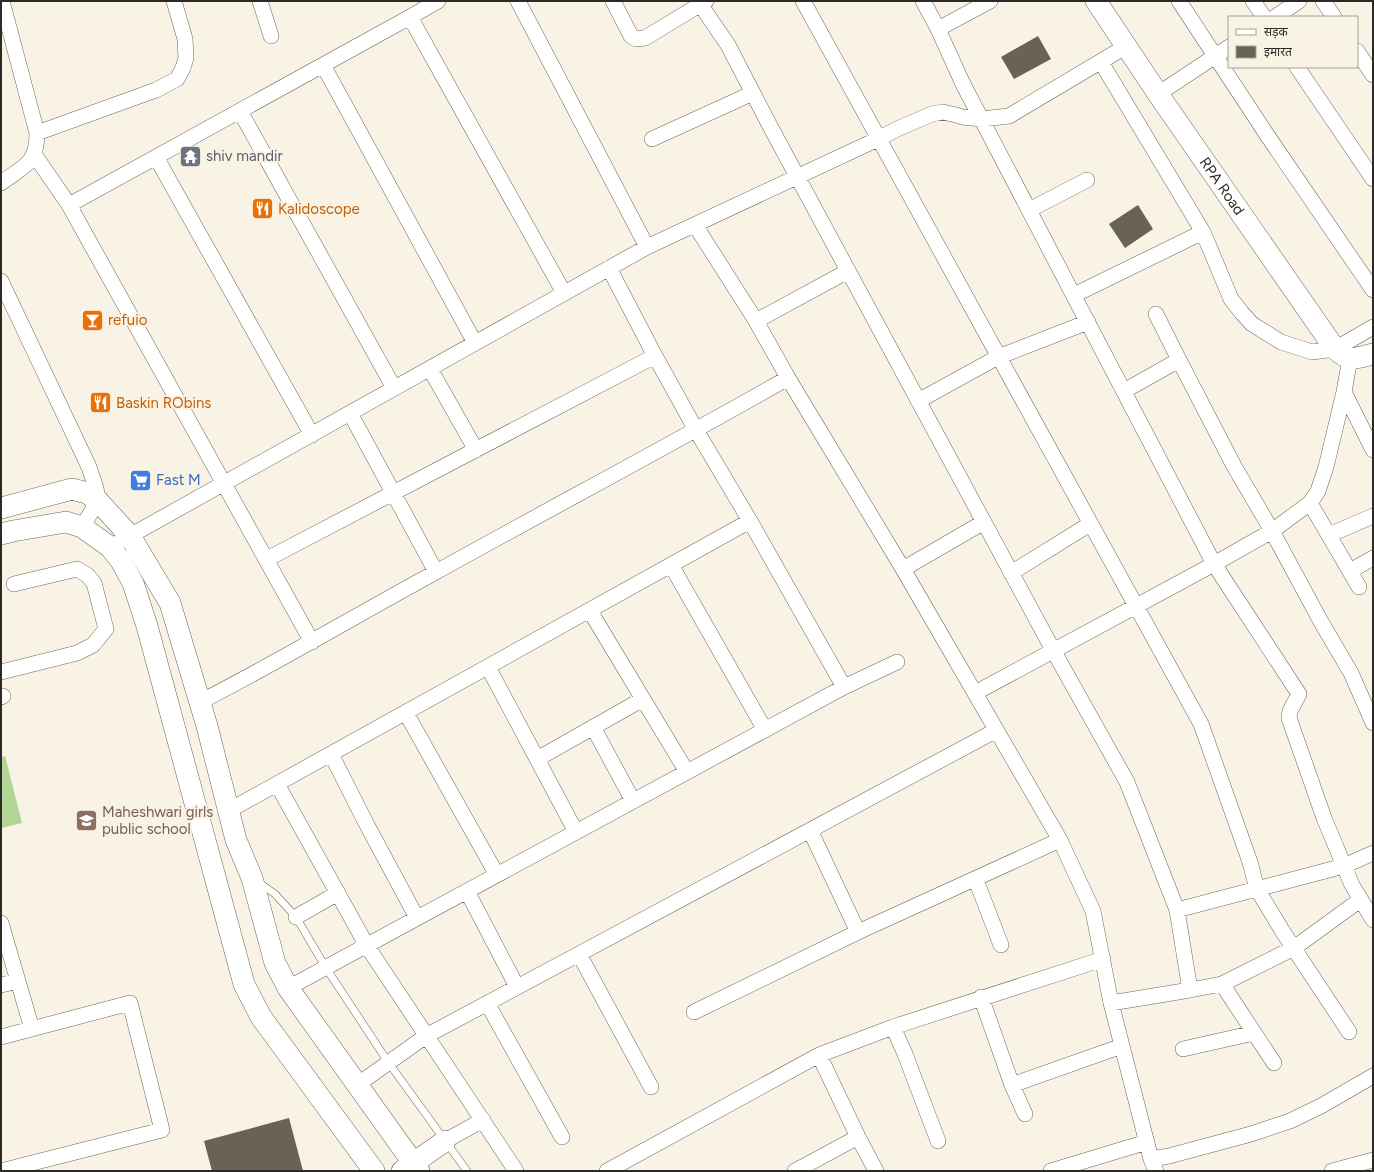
<svg xmlns="http://www.w3.org/2000/svg" width="1374" height="1172" font-family="Figtree,'Noto Sans Devanagari',sans-serif">
	<style>
		.green { fill: #b0d594 }
		.building { fill: #686356 }
		.lines { fill: none; stroke-linecap: round; stroke-linejoin: round }
		.lane-casing { stroke: #6c675a; stroke-width: 8 }
		.street-casing { stroke: #6c675a; stroke-width: 16 }
		.secondary-casing { stroke: #6c675a; stroke-width: 22 }
		.lane { stroke: #fff; stroke-width: 7 }
		.street { stroke: #fff; stroke-width: 15 }
		.secondary { stroke: #fff; stroke-width: 21 }
		.labels { text-anchor: middle; stroke-width: 4; stroke-linejoin: round; paint-order: stroke }
		.worship-label { font-size: 15px; fill: #5b616d; stroke: #f8f3e4; text-anchor: start }
		.street-label { font-size: 15px; fill: #2c2a24; stroke: #f8f3e4 }
		.food-label { font-size: 15px; fill: #c56008; stroke: #f8f3e4; text-anchor: start }
		.shop-label { font-size: 15px; fill: #366cbe; stroke: #f8f3e4; text-anchor: start }
		.education-label { font-size: 15px; fill: #785e54; stroke: #f8f3e4; text-anchor: start }
	</style>
	<rect width="100%" height="100%" fill="#f8f3e4"/>
	<path class="green" d="M 5,756 L 22,823 L 1,828 L 1,757 Z"/>
	<path class="building" d="M 1038,36 L 1051,59 L 1014,79 L 1001,57 Z
		M 1138,205 L 1153,229 L 1125,248 L 1109,224 Z
		M 289,1118 L 303,1171 L 212,1171 L 204,1141 Z"/>
	<g class="lines">
		<defs>
			<path id="lane" d="M 258,882 L 275,894 L 296,917 L 326,968 L 388,1062 L 467,1171"/>
			<path id="street" d="M 260,1 L 271,36
				M 438,1 L 410,17 L 564,293
				M 518,1 L 647,247
				M 613,1 L 631,36 L 636,39 L 645,38 L 706,1
				M 803,1 L 1201,724 L 1250,862 L 1257,889 L 1283,932 L 1349,1032
				M 923,1 L 938,29
				M 990,1 L 938,29 L 963,84 L 1214,564 L 1299,694 L 1290,711 L 1289,718 L 1324,818 L 1352,885 L 1373,920
				M 1179,1 L 1267,135 L 1373,290
				M 1253,1 L 1264,17
				M 1323,1 L 1334,17
				M 700,4 L 728,45 L 771,128 L 1053,650 L 1127,782 L 1177,910 L 1344,866 L 1373,853
				M 1275,17 L 1299,1
				M 1357,51 L 1373,75
				M 1101,62 L 1203,232 L 1231,299 L 1242,313 L 1252,324 L 1281,342 L 1312,352 L 1335,349 L 1373,327
				M 323,65 L 475,343
				M 1297,67 L 1373,179
				M 1158,94 L 1229,47
				M 240,111 L 394,388
				M 37,133 L 156,90 L 177,79 L 183,68 L 186,58 L 185,39 L 174,1
				M 652,139 L 753,93
				M 34,154 L 69,205 L 410,17
				M 156,157 L 312,435
				M 1,183 C 24,166 37,164 37,133 L 2,1
				M 69,205 L 312,642
				M 1029,210 L 1087,180
				M 695,225 L 756,321 L 788,378 L 903,569 L 1060,840 L 1093,911 L 1111,1003 L 1151,1159 L 1156,1171
				M 1,281 L 89,467 L 96,488 L 98,501 L 82,527
				M 1074,295 L 1203,232
				M 1156,314 L 1179,360
				M 756,321 L 848,271
				M 430,369 L 476,450
				M 1124,391 L 1179,360 L 1234,466 L 1272,531 L 1320,620 L 1351,673 L 1373,723
				M 1344,392 L 1373,450
				M 918,401 L 998,357 L 1088,322
				M 350,413 L 436,572
				M 1310,503 L 1359,587
				M 750,521 L 844,687
				M 1329,535 L 1373,516
				M 110,547 L 647,247 L 878,139 L 897,129 L 932,114 L 943,112 L 956,115 L 962,117 L 982,119 L 1009,116 L 1125,47
				M 267,559 L 655,356 L 609,268
				M 671,565 L 765,730
				M 903,569 L 984,522
				M 1350,571 L 1373,558
				M 1011,573 L 1090,524
				M 590,611 L 687,772
				M 488,667 L 576,832
				M 1,672 L 77,653 L 93,645 L 106,629 L 94,583 L 87,575 L 77,569 L 14,584
				M 975,693 L 1214,564 L 1272,531 L 1310,503 L 1318,491 L 1326,467 L 1344,392 L 1350,358
				M 1,697 L 3,696
				M 200,702 C 280,661 357,615 436,572 C 553,507 672,444 788,378
				M 406,713 L 497,875
				M 593,727 L 633,801
				M 331,754 L 367,825 L 417,918
				M 537,759 L 643,699
				M 277,784 L 367,946 L 516,1171
				M 228,811 L 750,521 L 696,430 L 655,356
				M 810,830 L 858,932
				M 976,880 L 1001,945
				M 467,891 L 517,987
				M 296,917 L 338,893
				M 1,923 L 32,1029
				M 579,954 L 651,1087
				M 1222,984 L 1274,1063
				M 1,985 L 18,981
				M 288,988 L 844,687 L 897,662
				M 1190,990 L 1222,984 L 1294,948 L 1360,900
				M 981,997 L 1012,1085 L 1025,1114
				M 487,1003 L 562,1137
				M 1111,1003 L 1190,990 L 1177,910
				M 694,1012 L 858,932 L 1060,840
				M 893,1027 L 905,1054 L 938,1141
				M 1,1037 L 130,1003 L 162,1130 L 1,1171
				M 1183,1049 L 1254,1033
				M 819,1055 L 858,1137 L 876,1171
				M 357,1085 L 426,1036 L 995,731
				M 1012,1085 L 1122,1046
				M 445,1141 L 483,1120
				M 1151,1159 L 1169,1156 L 1251,1134 L 1290,1121 L 1321,1106 L 1373,1076
				M 607,1171 L 819,1055 L 893,1027 L 1103,959
				M 795,1171 L 858,1137
				M 1051,1171 L 1147,1142
				M 1332,1171 L 1373,1160"/>
			<g id="secondary">
				<path id="s1" d="M 1096,1 L 1158,94 L 1335,349 C 1351,363 1355,358 1373,354"/>
				<path d="M 1,508 L 72,489 L 87,493 L 98,501 L 130,536 L 170,603 L 207,726 L 236,840 L 252,878 L 275,963 L 288,988 L 419,1171"/>
				<path d="M 1,534 L 13,531 L 66,522 L 82,527 L 110,547 L 121,561 L 133,583 L 147,626 L 244,984 L 261,1017 L 374,1171"/>
				<path d="M 402,1171 L 445,1141"/>
			</g>
		</defs>
		<use href="#lane" class="lane-casing"/>
		<use href="#street" class="street-casing"/>
		<use href="#secondary" class="secondary-casing"/>
		<use href="#lane" class="lane"/>
		<use href="#street" class="street"/>
		<use href="#secondary" class="secondary"/>
	</g>
	<defs>
		<symbol id="temple-square" viewBox="-11 -11 22 22"><rect x="-9" y="-9" width="18" height="18" rx="4" fill="#6b7280" stroke="#f8f3e4"/><path d="M0-6L5-2H3V0L6.5 2.5H4V6H1.5V3h-3V6H-4V2.5H-6.5L-3 0V-2H-5Z" fill="#fff"/></symbol>
		<symbol id="restaurant-square" viewBox="-11 -11 22 22"><rect x="-9" y="-9" width="18" height="18" rx="4" fill="#e8710a" stroke="#f8f3e4"/><path d="M-5-6h1v4h1v-4h1v4h1v-4h1v5L-1.5 .5V6h-2V.5L-5-1ZM5-6V6H3V1.5H1.5Q1.5-4 5-6Z" fill="#fff"/></symbol>
		<symbol id="bar-square" viewBox="-11 -11 22 22"><rect x="-9" y="-9" width="18" height="18" rx="4" fill="#e8710a" stroke="#f8f3e4"/><path d="M-6-5H6L.8 .8V4.5H3.5V6h-7V4.5H-.8V.8Z" fill="#fff"/></symbol>
		<symbol id="supermarket-square" viewBox="-11 -11 22 22"><rect x="-9" y="-9" width="18" height="18" rx="4" fill="#3f7fe0" stroke="#f8f3e4"/><path d="M-6-5.5h2.5l.6 2H6L4.5 2H-2.5L-4.4-4H-6ZM-1.5 3.2a1.3 1.3 0 1 0 .1 0ZM3 3.2a1.3 1.3 0 1 0 .1 0Z" fill="#fff"/></symbol>
		<symbol id="school-square" viewBox="-11 -11 22 22"><rect x="-9" y="-9" width="18" height="18" rx="4" fill="#8d6e63" stroke="#f8f3e4"/><path d="M0-5L7-2L0 1L-7-2ZM-4 1L0 2.5L4 1V4Q0 6-4 4Z" fill="#fff"/></symbol>
	</defs>
	<g fill-rule="evenodd">
		<use href="#temple-square" x="178" y="144" width="25" height="25"/>
		<use href="#restaurant-square" x="250" y="196" width="25" height="25"/>
		<use href="#bar-square" x="80" y="308" width="25" height="25"/>
		<use href="#restaurant-square" x="88" y="390" width="25" height="25"/>
		<use href="#supermarket-square" x="128" y="468" width="25" height="25"/>
		<use href="#school-square" x="74" y="808" width="25" height="25"/>
	</g>
	<g class="labels">
		<g class="worship-label">
			<text x="206" y="161">shiv mandir</text>
		</g>
		<g class="street-label">
			<text dy="5" stroke="none"><textPath href="#s1" startOffset="224">RPA Road</textPath></text>
		</g>
		<g class="food-label">
			<text x="278" y="214">Kalidoscope</text>
			<text x="108" y="325">refuio</text>
			<text x="116" y="408">Baskin RObins</text>
		</g>
		<g class="shop-label">
			<text x="156" y="485">Fast M</text>
		</g>
		<g class="education-label">
			<text x="102" y="817">Maheshwari girls<tspan x="102" dy="17">public school</tspan></text>
		</g>
	</g>
	<rect width="1374" height="1172" fill="none" stroke="#2c2a24" stroke-width="4"/>
	<rect x="1228" y="16" width="130" height="52" fill="#f8f3e4" stroke="#a6a397"/>
	<rect x="1236" y="29" width="20" height="6" fill="#ffffff" stroke="#a6a397"/>
	<text x="1264" y="36" font-size="12" fill="#2c2a24">सड़क</text>
	<rect x="1236" y="46" width="20" height="12" fill="#686356" stroke="#a6a397"/>
	<text x="1264" y="56" font-size="12" fill="#2c2a24">इमारत</text>
</svg>
